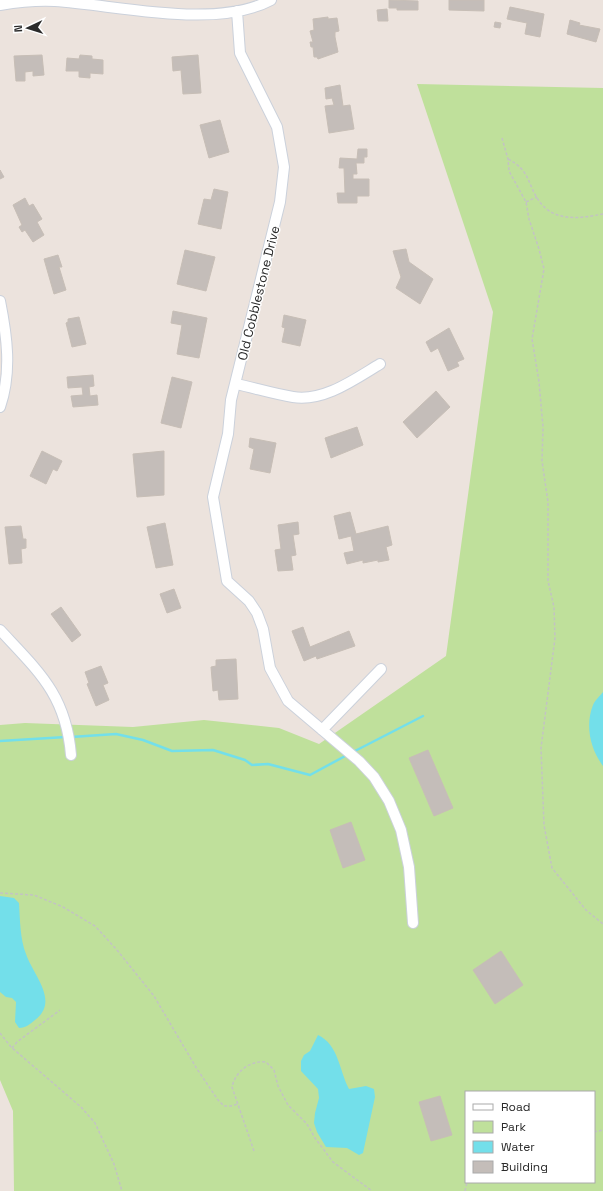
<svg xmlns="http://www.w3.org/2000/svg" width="603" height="1191" font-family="'Space Grotesk',sans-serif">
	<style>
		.green { fill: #bfe09b; fill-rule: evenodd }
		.water { fill: #73dfea }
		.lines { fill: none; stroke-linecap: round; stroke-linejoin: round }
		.stream { stroke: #73dfea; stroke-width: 2.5 }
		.building { fill: #c4bdb9; stroke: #c7beb6 }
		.minor-casing { stroke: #cbd1db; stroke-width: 12 }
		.path { stroke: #c3c3c3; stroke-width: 1.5; stroke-dasharray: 3 2; stroke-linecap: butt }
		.minor { stroke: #fff; stroke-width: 10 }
		.labels { text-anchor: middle; stroke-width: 3; stroke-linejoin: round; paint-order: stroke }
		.street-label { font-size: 13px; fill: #2a2a2a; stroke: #fff }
	</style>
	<rect width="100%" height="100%" fill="#ece3dd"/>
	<path class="green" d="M 417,84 L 603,88 L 603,1191 L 14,1191 L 13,1111 L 0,1080 L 0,725 L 25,723 L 133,727 L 204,720 L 279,728 L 319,744 L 446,656 L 493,312 ZM 466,1092 L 594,1092 L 594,1182 L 466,1182 Z"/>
	<path class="water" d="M 603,692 L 603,766 C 590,749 585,725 593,705 C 595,700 600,696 603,692 Z
		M 0,896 L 14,898 L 19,903 C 20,919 20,939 26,954 C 33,975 60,1001 35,1020 C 30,1024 26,1028 19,1028 L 15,1022 L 16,1002 L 12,998 L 6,997 L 0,992 Z
		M 318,1035 C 339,1045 339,1070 349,1089 L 366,1086 L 374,1089 L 375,1097 L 363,1153 L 359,1155 L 347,1148 L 326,1147 L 317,1132 L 314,1123 L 315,1113 L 319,1098 L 318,1089 L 301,1071 L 301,1061 L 304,1055 L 310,1051 Z"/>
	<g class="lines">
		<path class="stream" d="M 71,737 L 116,734 L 143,740 L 172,751 L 213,750 L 245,760 L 252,765 L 268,764 L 310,775 L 347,755
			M 0,741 L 66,737
			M 353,752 L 423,716"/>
	</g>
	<path class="building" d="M 389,0 L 418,1 L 418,10 L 397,10 L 397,8 L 389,8 Z
		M 449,0 L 484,0 L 484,11 L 449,10 Z
		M 510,7 L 544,14 L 540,37 L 525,34 L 527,23 L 507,19 Z
		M 387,9 L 388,21 L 378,21 L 377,10 Z
		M 328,17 L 328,19 L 337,18 L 339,31 L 335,32 L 335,37 L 338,52 L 318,59 L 317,57 L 314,57 L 313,47 L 311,47 L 310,42 L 313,42 L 310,31 L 314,30 L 313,19 Z
		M 570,20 L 580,23 L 579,25 L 600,29 L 596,42 L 567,34 Z
		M 495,22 L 501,23 L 500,28 L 494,27 Z
		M 42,55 L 44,75 L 33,76 L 33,71 L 25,72 L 25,81 L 16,81 L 14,56 Z
		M 80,55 L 92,56 L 92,59 L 103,60 L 103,74 L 90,73 L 90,78 L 79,77 L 79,71 L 66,71 L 67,58 L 79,59 Z
		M 198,55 L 201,93 L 183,94 L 181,70 L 173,71 L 172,57 Z
		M 340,85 L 343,106 L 350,105 L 354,129 L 329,133 L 325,106 L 334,105 L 332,98 L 326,99 L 325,88 Z
		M 220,120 L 229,152 L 209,158 L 200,125 Z
		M 358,149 L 367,149 L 367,157 L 364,157 L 364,163 L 356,163 L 357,174 L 353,174 L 353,179 L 369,179 L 369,196 L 357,196 L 357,203 L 338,203 L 337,193 L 345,193 L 344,168 L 339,168 L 340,158 L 357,159 Z
		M 0,170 L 4,177 L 0,179 Z
		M 214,189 L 228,192 L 221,229 L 198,224 L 204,199 L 211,200 Z
		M 25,198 L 29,206 L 33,204 L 42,219 L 37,222 L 44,235 L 33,242 L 25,230 L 22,232 L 19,227 L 22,225 L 13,205 Z
		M 406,249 L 409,262 L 433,279 L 420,304 L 396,288 L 401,277 L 393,251 Z
		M 185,250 L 215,257 L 206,291 L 177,284 Z
		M 58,255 L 62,267 L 59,267 L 66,290 L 54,294 L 44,259 Z
		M 173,311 L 207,318 L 199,358 L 177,354 L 182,325 L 171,323 Z
		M 284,315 L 306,320 L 300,346 L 282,342 L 285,328 L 282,327 Z
		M 79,317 L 86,344 L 72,347 L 66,323 L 68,322 L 68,319 Z
		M 449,328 L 464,359 L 457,362 L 459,366 L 448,371 L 438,348 L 431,352 L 426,342 Z
		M 93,375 L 94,386 L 89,387 L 90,396 L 97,395 L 98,405 L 73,407 L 71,396 L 83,395 L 82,387 L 68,388 L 67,377 Z
		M 172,377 L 192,382 L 181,428 L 161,423 Z
		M 436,391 L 450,407 L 417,438 L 403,422 Z
		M 357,427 L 363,445 L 331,458 L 325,438 Z
		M 250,438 L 276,443 L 270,473 L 250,469 L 254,449 L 249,447 Z
		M 42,451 L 62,461 L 57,471 L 53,469 L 46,484 L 30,476 Z
		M 164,451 L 164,495 L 137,497 L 133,454 Z
		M 350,512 L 356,534 L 388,526 L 392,545 L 386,547 L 389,560 L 378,562 L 378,560 L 363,563 L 363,560 L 347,564 L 344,553 L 354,551 L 351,536 L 339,539 L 334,516 Z
		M 298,522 L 299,534 L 293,535 L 296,555 L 291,556 L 293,570 L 278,571 L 275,550 L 281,549 L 278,525 Z
		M 165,523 L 173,565 L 156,568 L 147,527 Z
		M 21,526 L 23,539 L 26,539 L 26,548 L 21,549 L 22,563 L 9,564 L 5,527 Z
		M 174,589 L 181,608 L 167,613 L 160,594 Z
		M 61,607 L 81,635 L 72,642 L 51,614 Z
		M 303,627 L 310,647 L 349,631 L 355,646 L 317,659 L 316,656 L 304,661 L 292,631 Z
		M 236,659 L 238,699 L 219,700 L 218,690 L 213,691 L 211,667 L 216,666 L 216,660 Z
		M 101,666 L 108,683 L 103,685 L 109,700 L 96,706 L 87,684 L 89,683 L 85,672 Z
		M 428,750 L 453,808 L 434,816 L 409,758 Z
		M 351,822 L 365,860 L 343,868 L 330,830 Z
		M 501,951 L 523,985 L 495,1004 L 473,970 Z
		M 440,1096 L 452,1135 L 431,1141 L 419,1102 Z"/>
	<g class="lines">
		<defs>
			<path id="minor" d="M 0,5 C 18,2 37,0 55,1 C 117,5 215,30 271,0
				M 237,11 L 240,53 L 277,127 L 284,167 L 280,202 L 231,400 L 228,434 L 213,497 L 227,581 L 249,601 L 257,613 L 263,629 L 270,668 L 288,701 L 359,761 L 374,777 L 389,801 L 401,830 L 409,867 L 413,923
				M 0,301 C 7,336 12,372 0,407
				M 236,384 C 255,388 274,394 293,397 C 324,402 355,379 380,364
				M 0,630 C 39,672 66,695 71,755
				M 322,730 L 381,669"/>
		</defs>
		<use href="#minor" class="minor-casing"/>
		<path class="path" d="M 502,138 L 508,159 L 509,171 L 526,202 L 529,219 L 539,249 L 544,269 L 532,339 L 539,382 L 543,427 L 542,461 L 548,502 L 548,581 L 554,607 L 555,638 L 541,748 L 544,825 L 552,868 L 586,910 L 603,924
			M 508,159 C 531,171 527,184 539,201 C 555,223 581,218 603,214
			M 526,202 L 537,197
			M 0,893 L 34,895 L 63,907 L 95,926 L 117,950 L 154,996 L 197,1069 L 218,1100 L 224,1106 L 231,1106 L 238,1104
			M 0,1033 L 11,1047 L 81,1107 L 95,1123 L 114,1164 L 122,1191
			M 12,1048 L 17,1042 L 60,1010
			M 594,1132 L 603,1130
			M 254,1151 L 232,1087 C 235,1072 250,1060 266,1062 L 274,1070 L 278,1086 L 288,1105 L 307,1124 L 315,1138 L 333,1162 L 372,1191
			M 465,1191 L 467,1182"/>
		<use href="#minor" class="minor"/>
	</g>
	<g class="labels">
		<g class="street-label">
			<text transform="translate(258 293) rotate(-76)" y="5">Old Cobblestone Drive</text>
		</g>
	</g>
	<rect x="465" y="1091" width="130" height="92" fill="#ffffff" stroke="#aaaaaa"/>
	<rect x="473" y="1104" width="20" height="6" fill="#ffffff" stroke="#aaaaaa"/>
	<text x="501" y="1111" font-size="12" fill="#2a2a2a">Road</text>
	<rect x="473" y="1121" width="20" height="12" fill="#bfe09b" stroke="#aaaaaa"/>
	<text x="501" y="1131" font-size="12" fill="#2a2a2a">Park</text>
	<rect x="473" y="1141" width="20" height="12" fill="#73dfea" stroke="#aaaaaa"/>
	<text x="501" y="1151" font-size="12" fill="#2a2a2a">Water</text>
	<rect x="473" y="1161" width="20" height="12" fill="#c4bdb9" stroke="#aaaaaa"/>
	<text x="501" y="1171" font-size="12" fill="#2a2a2a">Building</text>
	<g transform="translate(28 28) rotate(266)" stroke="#ffffff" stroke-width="3" paint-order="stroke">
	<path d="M0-3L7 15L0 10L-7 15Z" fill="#2a2a2a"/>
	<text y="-6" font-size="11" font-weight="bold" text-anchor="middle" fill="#2a2a2a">N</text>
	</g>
</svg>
